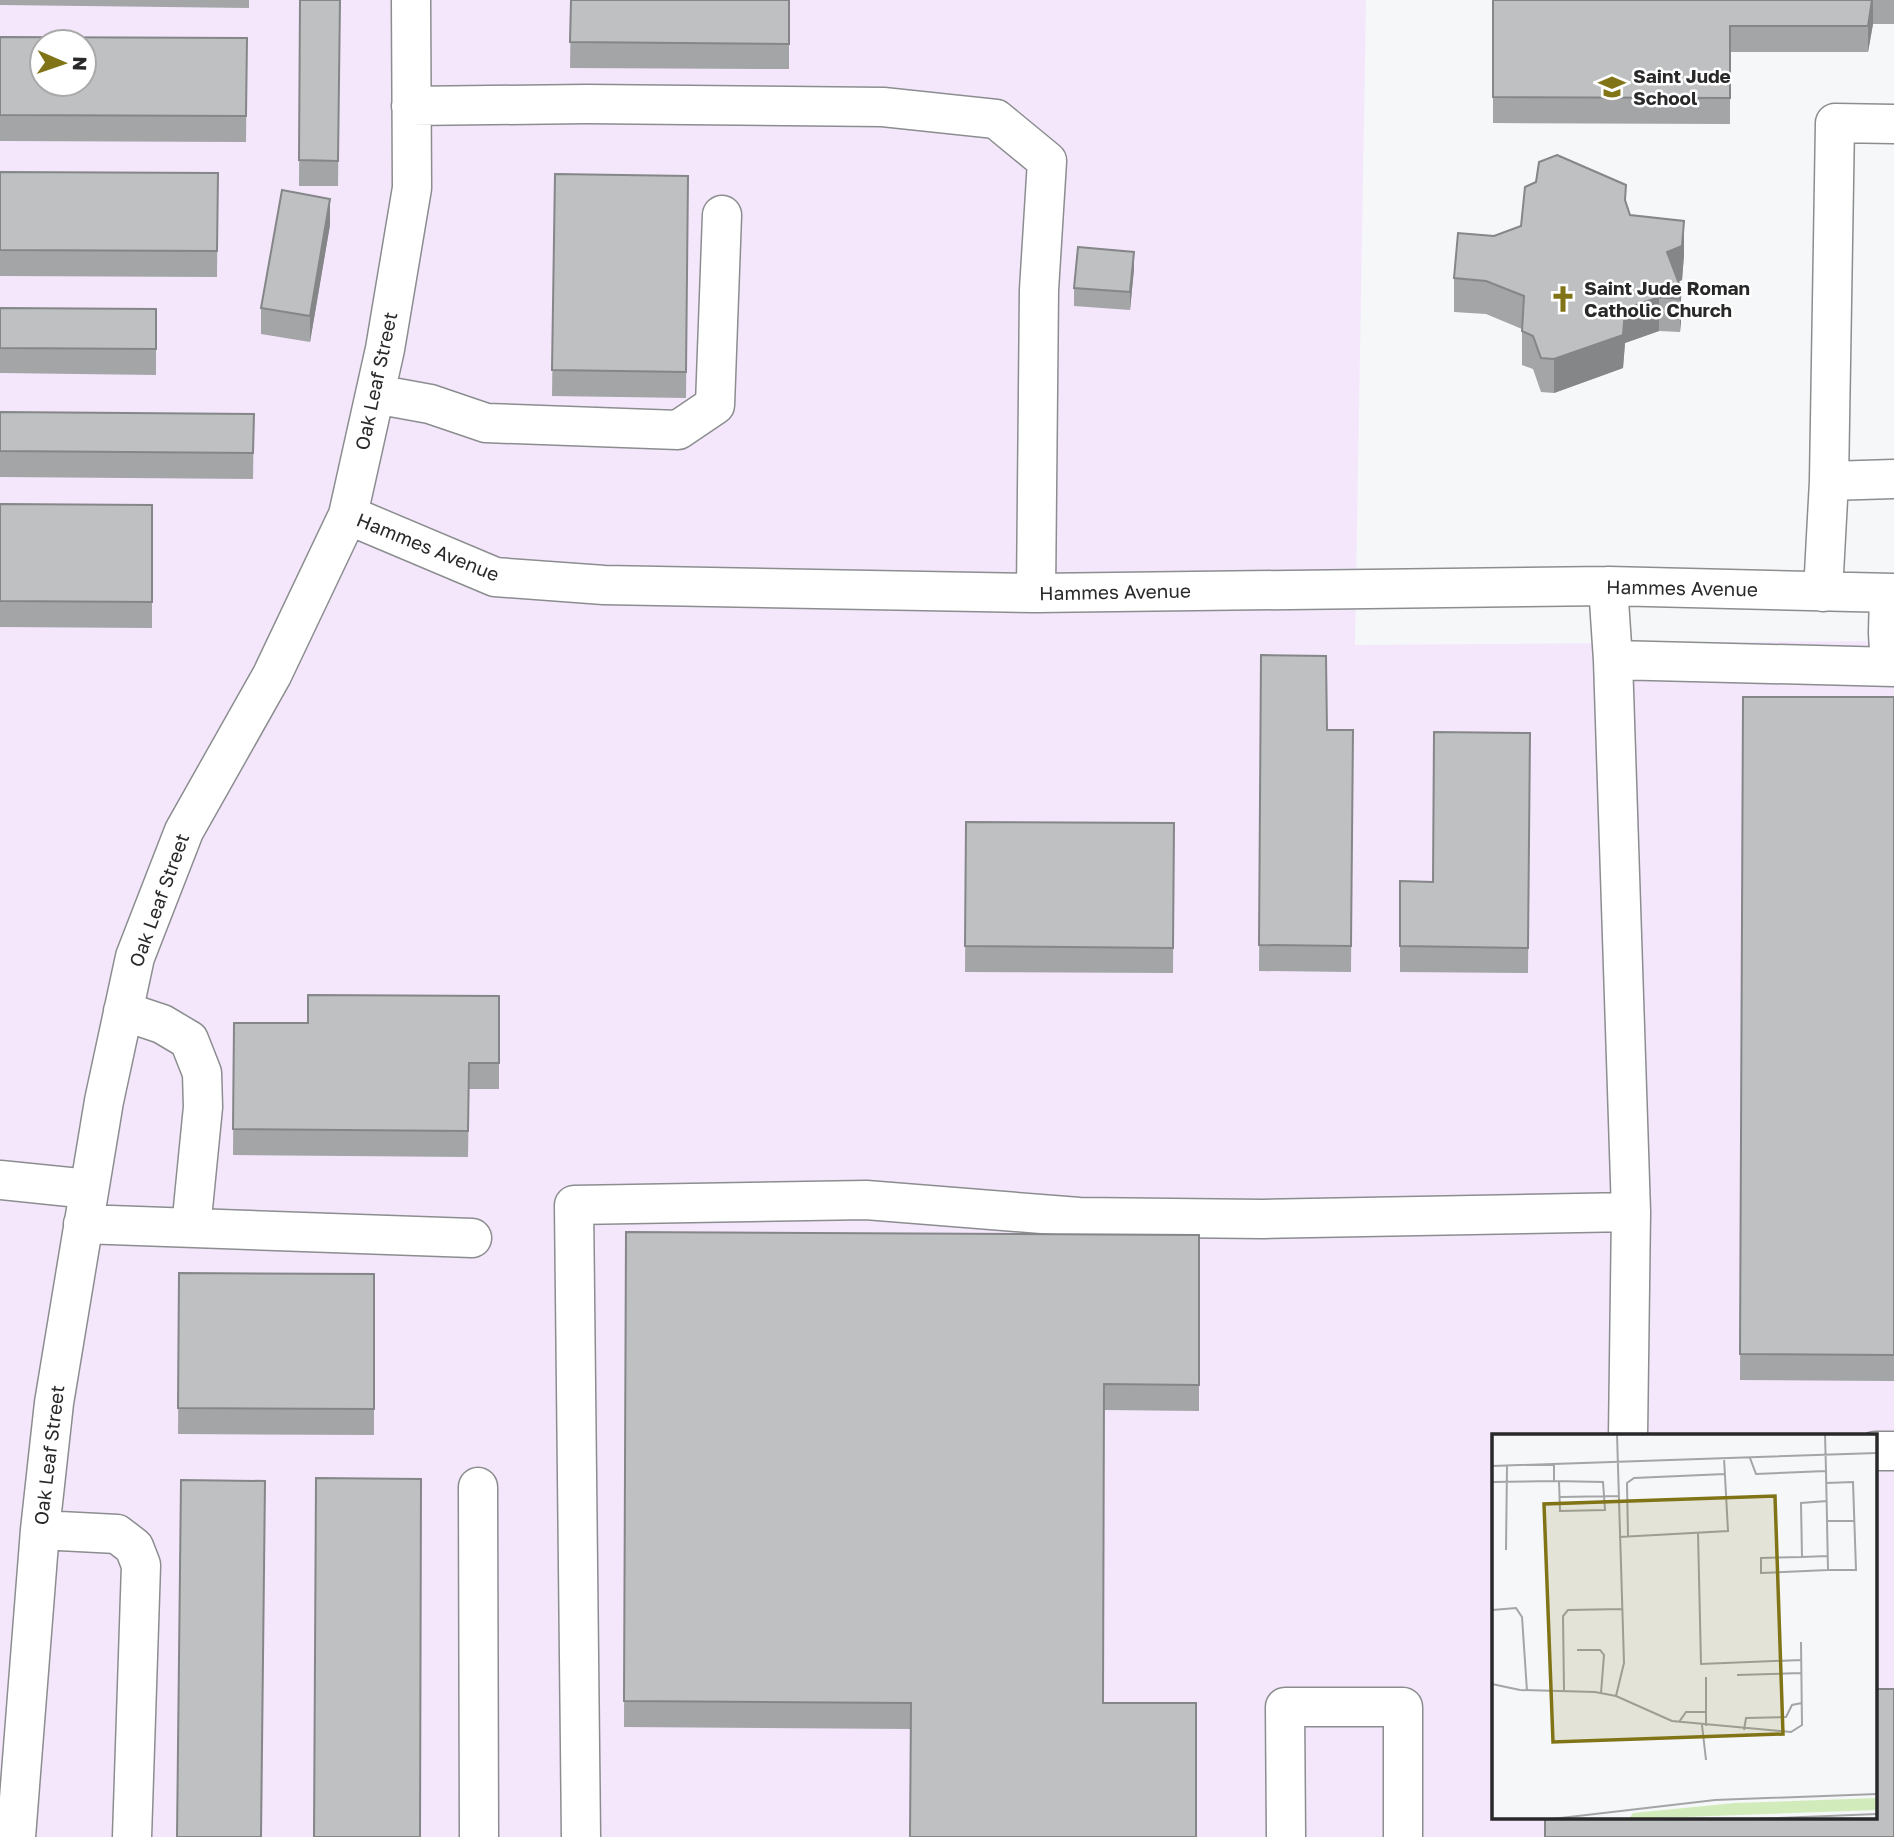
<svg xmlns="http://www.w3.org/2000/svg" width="1894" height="1837" font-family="'Golos Text',sans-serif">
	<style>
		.industrial { fill: #f4e7fc; fill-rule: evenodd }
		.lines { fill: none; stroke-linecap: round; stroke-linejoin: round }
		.minor-casing { stroke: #8b8d8f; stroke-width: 41 }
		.minor { stroke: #fff; stroke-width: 38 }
		.wall { fill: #a3a5a7 }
		.shaded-wall { fill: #858688 }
		.building { fill: #bec0c2; stroke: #858688; stroke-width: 2; fill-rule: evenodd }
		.labels { text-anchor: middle; stroke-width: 5; stroke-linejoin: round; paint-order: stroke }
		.poi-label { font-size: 19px; font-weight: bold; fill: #29292a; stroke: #fff; text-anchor: start }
		.street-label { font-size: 19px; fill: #29292a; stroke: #fff }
		.inset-road { fill: none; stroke: #a3a5a6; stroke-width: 2 }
		.view { fill: #807416; fill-opacity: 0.15; stroke: #807416; stroke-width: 3.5 }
		.inset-edge { fill: none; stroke: #29292a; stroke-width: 3.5 }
	</style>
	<rect width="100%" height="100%" fill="#f5f7f9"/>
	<path class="industrial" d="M 0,0 L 1366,0 L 1355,645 L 1894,641 L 1894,1837 L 0,1837 ZM 42,42 L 84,42 L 84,84 L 42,84 ZM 1493,1436 L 1875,1436 L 1875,1818 L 1493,1818 Z"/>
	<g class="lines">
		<defs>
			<path id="minor" d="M 411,106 L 586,104 L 883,107 L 996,119 L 1047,161 L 1039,290 L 1036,593
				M 1894,124 L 1835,123 L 1829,481 L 1894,479
				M 375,394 L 430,404 L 486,423 L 678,430 L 715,405 L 722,215
				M 348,515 L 495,577 L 604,585 L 1036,593 L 1608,586 L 1894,593
				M 1608,586 L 1613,660 L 1631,1212 L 1628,1436
				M 1823,592 L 1829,481
				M 1889,593 L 1888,633 L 1890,667
				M 1613,660 L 1894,667
				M 123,1011 L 162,1024 L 189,1040 L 202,1073 L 203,1107 L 191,1228
				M 0,1180 L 89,1189
				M 83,1224 L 472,1238
				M 1875,1451 L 1894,1451
				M 478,1487 L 479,1837
				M 40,1530 L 117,1534 L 134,1547 L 141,1565 L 132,1837
				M 16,1837 L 40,1530 L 54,1403 L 104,1101 L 135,957 L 184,831 L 272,675 L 348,515 L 385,349 L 412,188 L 411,0
				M 581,1837 L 574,1205 L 866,1200 L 1079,1217 L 1263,1219 L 1631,1212
				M 1286,1837 L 1285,1707 L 1403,1707 L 1403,1837"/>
		</defs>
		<use href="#minor" class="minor-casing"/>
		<use href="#minor" class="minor"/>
	</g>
	<path class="wall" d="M 0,0 L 249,0 L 249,8 L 0,5 Z
		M 300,0 L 340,0 L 338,186 L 299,186 Z
		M 571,0 L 789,0 L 789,69 L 570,68 Z
		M 1493,0 L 1894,0 L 1894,24 L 1873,24 L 1868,52 L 1730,52 L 1730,124 L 1493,123 Z
		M 0,37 L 247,38 L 246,142 L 0,141 Z
		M 0,172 L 218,173 L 217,277 L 0,276 Z
		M 555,174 L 688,176 L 686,398 L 552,396 Z
		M 1626,203 L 1630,215 L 1684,255 L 1682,280 L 1678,282 L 1681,289 L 1680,332 L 1659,331 L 1625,343 L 1623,368 L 1554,393 L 1541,392 L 1533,369 L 1522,365 L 1522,329 L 1486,314 L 1454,312 L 1454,278 L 1494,236 Z
		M 330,225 L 310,342 L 261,334 L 261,308 Z
		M 1134,269 L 1130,310 L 1074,306 L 1074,288 Z
		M 0,308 L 156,309 L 156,375 L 0,373 Z
		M 0,412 L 254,414 L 253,479 L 0,477 Z
		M 0,504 L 152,505 L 152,628 L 0,627 Z
		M 1261,655 L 1327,730 L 1353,730 L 1351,972 L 1259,971 Z
		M 1743,697 L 1894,697 L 1894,1381 L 1740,1380 Z
		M 1530,733 L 1528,973 L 1400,972 L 1400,881 L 1433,882 Z
		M 966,822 L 1174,823 L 1173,973 L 965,972 Z
		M 499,996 L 499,1089 L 469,1089 L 468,1157 L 233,1155 L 234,1023 L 308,1023 Z
		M 626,1232 L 1199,1235 L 1199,1411 L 1104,1410 L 911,1729 L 624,1727 Z
		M 179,1273 L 374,1274 L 374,1435 L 178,1434 Z"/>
	<path class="shaded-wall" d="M 1873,0 L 1873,24 L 1868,52 L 1868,26 Z
		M 330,199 L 330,225 L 310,342 L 310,316 Z
		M 1684,221 L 1684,255 L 1682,280 L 1667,286 L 1667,252 Z
		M 1134,252 L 1134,269 L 1130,310 L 1130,292 Z
		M 1681,289 L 1681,323 L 1680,332 L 1680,299 Z
		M 1659,297 L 1659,331 L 1625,343 L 1623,368 L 1554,393 L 1554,359 L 1625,309 Z"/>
	<path class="building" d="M 300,0 L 340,0 L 338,161 L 299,160 Z
		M 571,0 L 789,0 L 789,44 L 570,42 Z
		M 1493,0 L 1872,0 L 1868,26 L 1730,26 L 1730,98 L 1493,97 Z
		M 0,37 L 247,38 L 246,116 L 0,115 ZM 42,42 L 84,42 L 84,84 L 42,84 Z
		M 1557,155 L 1626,185 L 1625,200 L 1630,215 L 1684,221 L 1682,246 L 1667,252 L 1681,289 L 1680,299 L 1659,297 L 1625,309 L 1623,335 L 1554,359 L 1541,358 L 1533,336 L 1522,331 L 1524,296 L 1486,281 L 1454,278 L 1458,233 L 1494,236 L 1521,226 L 1525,187 L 1536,182 L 1539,162 Z
		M 0,172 L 218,173 L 217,251 L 0,250 Z
		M 555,174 L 688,176 L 686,372 L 552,370 Z
		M 282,190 L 330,199 L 310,316 L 261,308 Z
		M 1078,247 L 1134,252 L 1130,292 L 1074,288 Z
		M 0,308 L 156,309 L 156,349 L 0,348 Z
		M 0,412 L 254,414 L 253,453 L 0,451 Z
		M 0,504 L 152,505 L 152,602 L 0,601 Z
		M 1261,655 L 1326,656 L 1327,730 L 1353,730 L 1351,946 L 1259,945 Z
		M 1743,697 L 1894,697 L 1894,1355 L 1740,1354 Z
		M 1434,732 L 1530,733 L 1528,948 L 1400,946 L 1400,881 L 1433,882 Z
		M 966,822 L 1174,823 L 1173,948 L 965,946 Z
		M 308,995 L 499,996 L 499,1063 L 469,1063 L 468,1131 L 233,1129 L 234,1023 L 308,1023 Z
		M 626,1232 L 1199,1235 L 1199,1385 L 1104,1384 L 1103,1703 L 1196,1703 L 1196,1837 L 910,1837 L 911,1703 L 624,1701 Z
		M 179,1273 L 374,1274 L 374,1409 L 178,1408 Z
		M 316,1478 L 421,1479 L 420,1837 L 314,1837 Z
		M 181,1480 L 265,1481 L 261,1837 L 177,1837 Z
		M 1875,1689 L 1894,1689 L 1894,1837 L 1545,1837 L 1545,1818 L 1875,1818 Z"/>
	<defs>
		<symbol id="school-bare" viewBox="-9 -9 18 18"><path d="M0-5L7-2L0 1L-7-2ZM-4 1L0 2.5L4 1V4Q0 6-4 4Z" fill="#807416" stroke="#fff" stroke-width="2.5" paint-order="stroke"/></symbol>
		<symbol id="church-bare" viewBox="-9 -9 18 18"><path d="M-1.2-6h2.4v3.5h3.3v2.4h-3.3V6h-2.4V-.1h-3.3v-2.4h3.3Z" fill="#807416" stroke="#fff" stroke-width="2.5" paint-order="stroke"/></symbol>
	</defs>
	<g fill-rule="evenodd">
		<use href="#school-bare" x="1593" y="68" width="38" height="38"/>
		<use href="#church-bare" x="1544" y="280" width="38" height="38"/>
	</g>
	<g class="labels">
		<g class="poi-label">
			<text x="1633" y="83">Saint Jude<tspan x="1633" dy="22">School</tspan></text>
			<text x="1584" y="295">Saint Jude Roman<tspan x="1584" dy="22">Catholic Church</tspan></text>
		</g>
		<g class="street-label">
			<text transform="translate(376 381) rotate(-78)" y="7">Oak Leaf Street</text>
			<text transform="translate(428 547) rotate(22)" y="7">Hammes Avenue</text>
			<text transform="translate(1682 588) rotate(1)" y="7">Hammes Avenue</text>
			<text transform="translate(1115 592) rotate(-1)" y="7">Hammes Avenue</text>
			<text transform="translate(159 900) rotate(-70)" y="7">Oak Leaf Street</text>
			<text transform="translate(49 1455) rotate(-83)" y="7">Oak Leaf Street</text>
		</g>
	</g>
	<g transform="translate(1492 1434)">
		<rect width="385" height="385" fill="#f5f7f9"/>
		<path d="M 385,364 L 385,376 L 137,385 L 141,379 L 243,369 Z" fill="#d1ecba"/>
		<path class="inset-road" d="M 333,0 L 334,37 L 336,136 L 364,136 L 361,48 L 334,49M 258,24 L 264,40 L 334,37M 0,32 L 385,19M 62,47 L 111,48 L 113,76 L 68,77 L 67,47M 0,48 L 62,47 L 62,30M 68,63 L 127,62M 335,67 L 309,69 L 310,123 L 336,122M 335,87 L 362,87M 206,98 L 209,230 L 309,226M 127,103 L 236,97 L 232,24M 136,103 L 135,49 L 142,44 L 233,40M 14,116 L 15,32M 310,123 L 269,124 L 269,139 L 336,136M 0,176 L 24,174 L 30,183 L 35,257M 85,216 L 108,216 L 112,221 L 109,259M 245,241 L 309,239M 0,250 L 28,256 L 103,258 L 124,262 L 180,287 L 299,298 L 310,291 L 309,208M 72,256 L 71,182 L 76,176 L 131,175M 124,262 L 132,229 L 125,0M 187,288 L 194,278 L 214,278M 210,291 L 214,326M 214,292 L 214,243M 252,296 L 254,284 L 294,283 L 300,271 L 310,269M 60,385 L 223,366 L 385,360M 259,385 L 385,380"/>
		<path class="view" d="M 283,62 L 291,300 L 61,308 L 52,70 Z"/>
		<rect width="385" height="385" class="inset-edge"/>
	</g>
	<g transform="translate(63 63) rotate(92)"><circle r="33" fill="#ffffff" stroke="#a9a9aa" stroke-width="2"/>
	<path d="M0-5L12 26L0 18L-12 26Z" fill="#807416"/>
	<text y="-10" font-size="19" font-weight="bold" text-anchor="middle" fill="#29292a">N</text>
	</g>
</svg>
